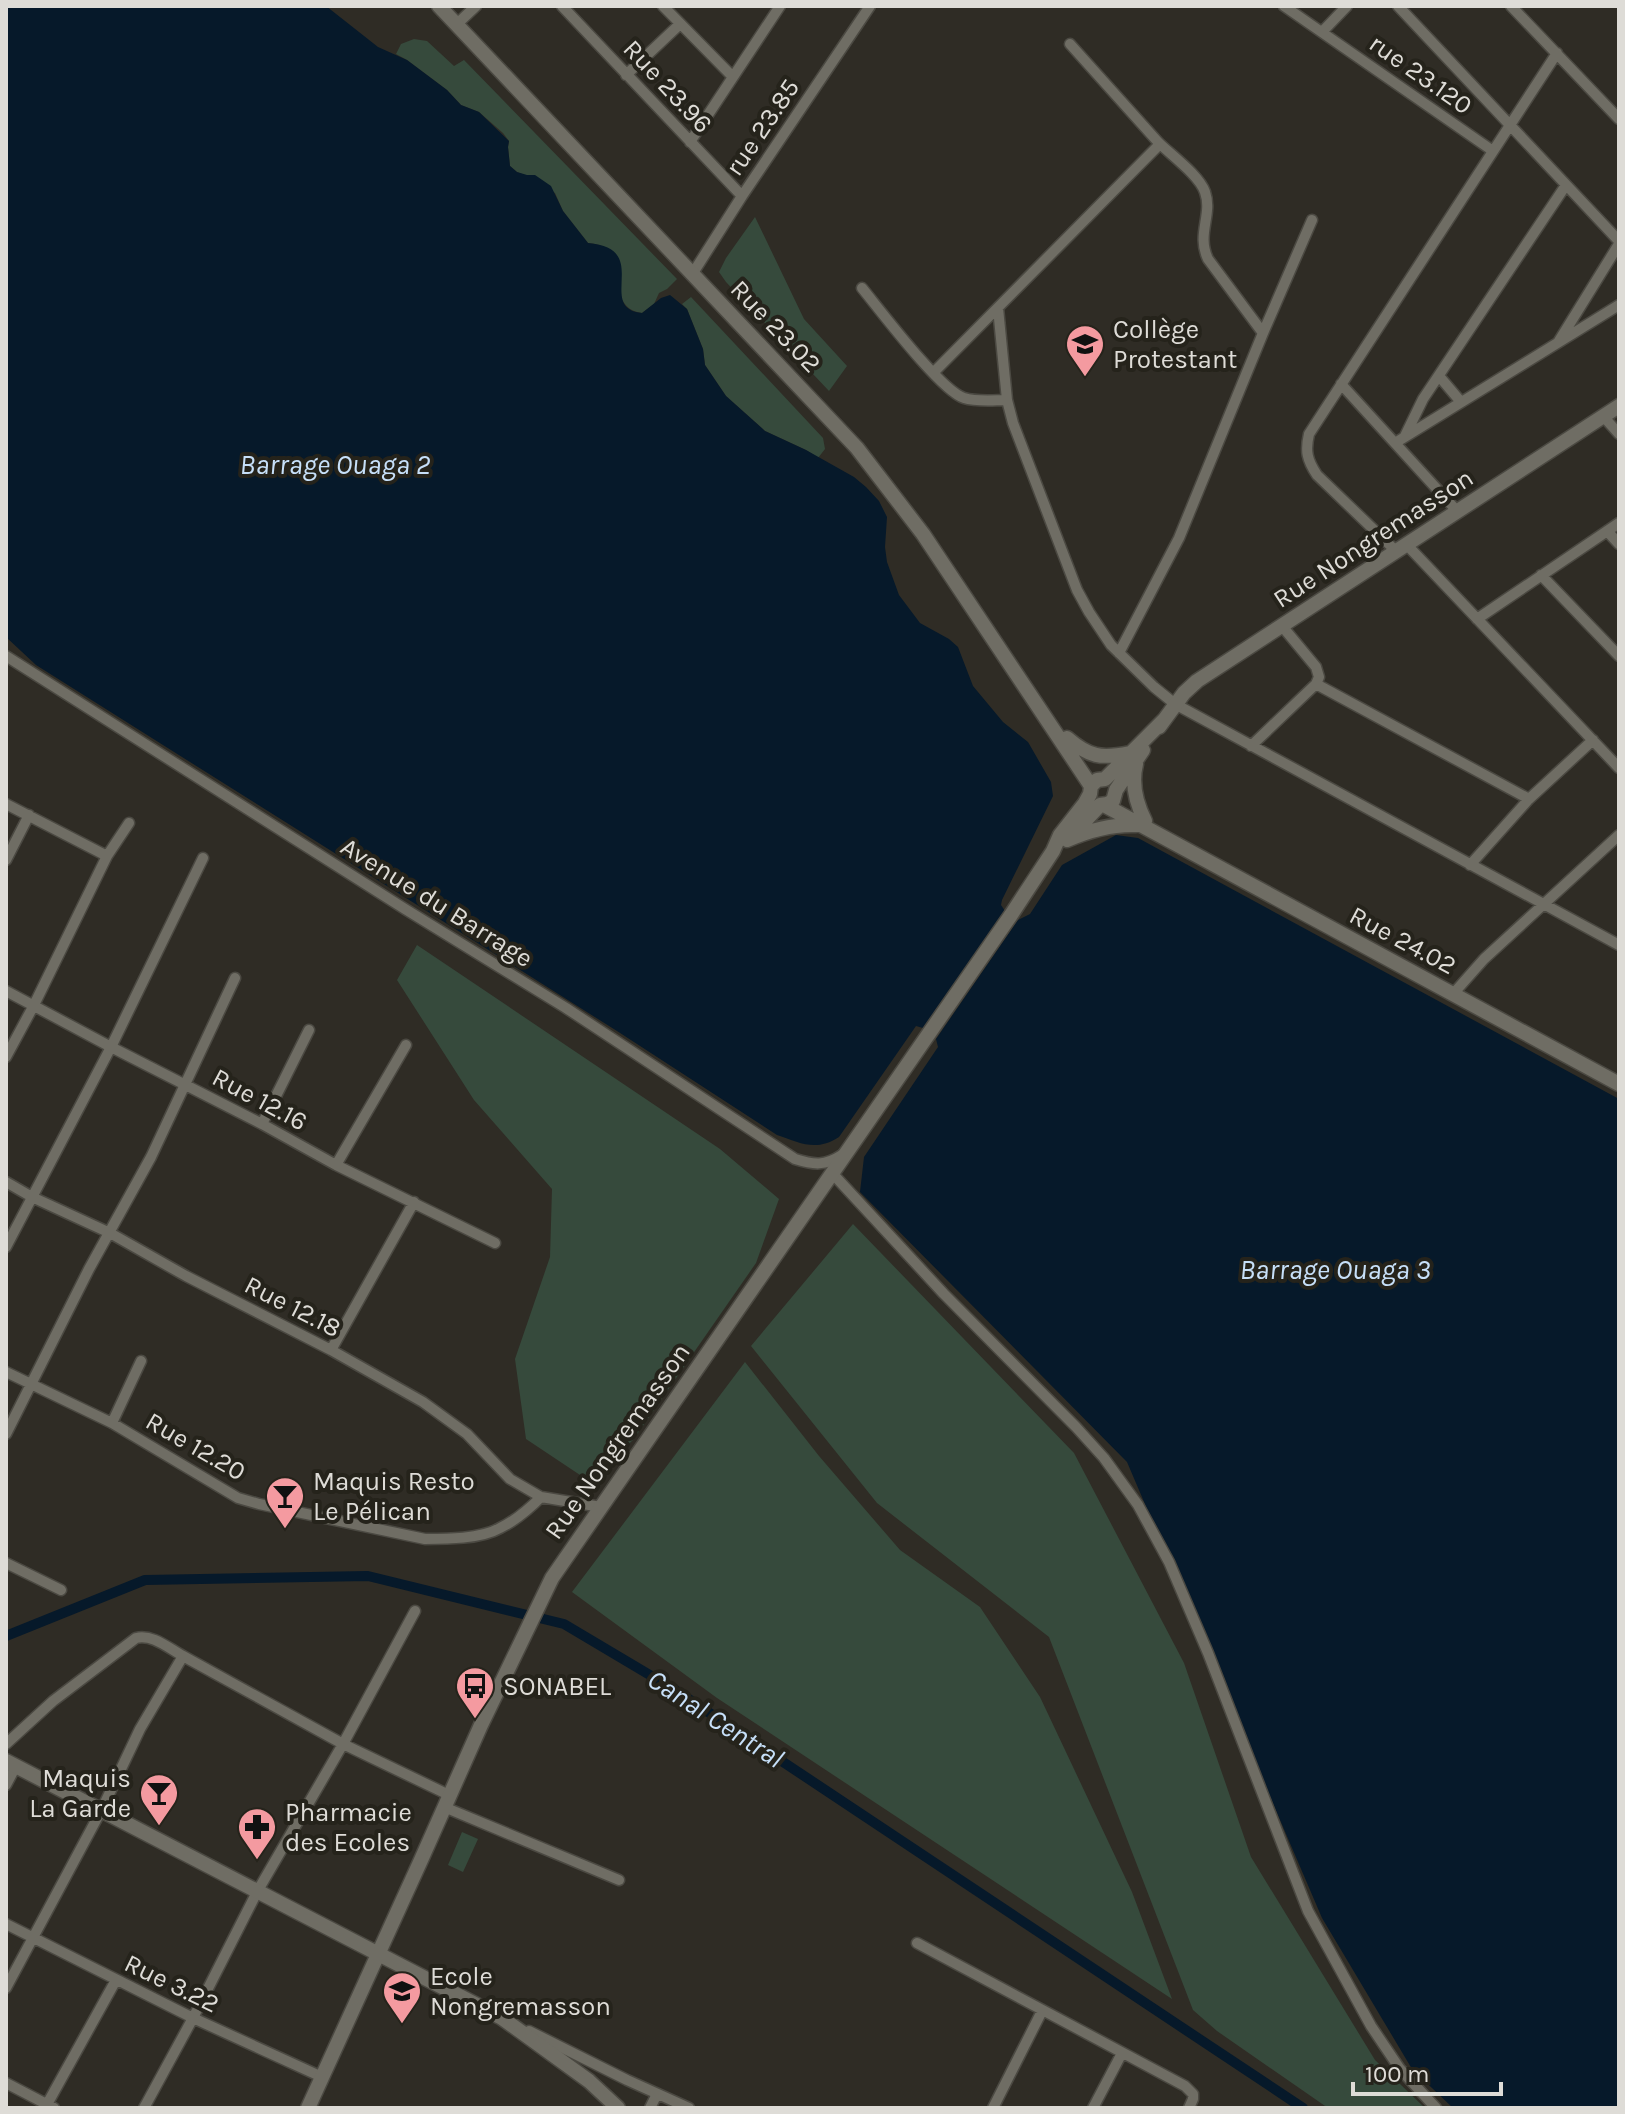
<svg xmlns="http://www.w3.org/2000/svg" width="1625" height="2114" font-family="Karla,sans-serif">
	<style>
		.green { fill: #364a3c }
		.water { fill: #06192a }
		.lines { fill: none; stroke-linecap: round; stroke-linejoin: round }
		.canal { stroke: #06192a; stroke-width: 10 }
		.street-casing { stroke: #4b4942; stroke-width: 13 }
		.secondary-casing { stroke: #4b4942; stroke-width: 17 }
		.street { stroke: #6f6d64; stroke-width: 10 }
		.secondary { stroke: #6f6d64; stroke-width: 14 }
		.labels { text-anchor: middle; stroke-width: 8; stroke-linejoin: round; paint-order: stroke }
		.street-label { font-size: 26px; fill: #dedcd7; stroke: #25231b }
		.poi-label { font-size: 26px; fill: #dedcd7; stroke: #25231b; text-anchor: start }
		.water-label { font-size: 28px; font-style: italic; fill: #c7e0f9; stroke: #25231b }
	</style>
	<rect width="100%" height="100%" fill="#2f2c25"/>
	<path class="green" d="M 414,39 L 427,41 L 454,66 L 464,60 L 677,279 L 667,289 L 659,293 L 654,304 L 642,313 C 614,310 618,277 616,255 C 607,247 600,244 588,243 L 563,211 L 555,193 L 527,176 L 517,172 L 510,166 L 508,147 L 509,141 L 503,133 L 479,112 L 461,105 L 447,90 L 407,60 L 396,54 L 401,44 Z
		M 755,217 L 804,319 L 847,366 L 829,391 L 726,282 L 719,272 L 726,258 Z
		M 691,297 L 823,438 L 825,449 L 818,458 L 806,450 L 765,431 L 726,396 L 705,365 L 703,349 L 687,309 L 682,304 Z
		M 417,945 L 720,1149 L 779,1199 L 756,1263 L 633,1440 L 589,1481 L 526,1439 L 515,1359 L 550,1257 L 552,1189 L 474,1100 L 397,980 Z
		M 853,1224 L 1074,1453 L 1184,1663 L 1251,1857 L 1375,2060 L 1425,2108 L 1328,2108 L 1217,2031 L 1193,2010 L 1049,1637 L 877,1503 L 751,1346 Z
		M 745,1362 L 819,1456 L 900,1550 L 980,1607 L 1040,1697 L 1132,1892 L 1172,1999 L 717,1698 L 572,1592 Z
		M 462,1832 L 478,1839 L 463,1872 L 448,1865 Z"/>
	<path class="water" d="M 6,6 L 326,6 L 378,47 L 407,60 L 447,90 L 461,105 L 479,112 L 509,141 L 508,147 L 510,166 L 517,172 L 527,175 L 535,175 L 551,186 L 563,211 L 588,243 C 653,248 595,308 642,313 L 661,298 L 670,295 L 687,309 L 703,349 L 705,365 L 726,396 L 765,431 L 806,450 L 854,477 L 866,487 L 879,501 L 887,517 L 885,547 L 887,562 L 899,595 L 920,623 L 949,639 L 958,647 L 973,686 L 1003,722 L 1028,742 L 1051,782 L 1053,796 L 1002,900 L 1001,905 L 1005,911 L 923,1028 L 916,1026 L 839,1137 C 816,1152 800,1143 777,1135 L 617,1031 L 36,665 L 6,637 Z
		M 1116,835 L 1138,838 L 1619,1099 L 1619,2108 L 1453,2108 L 1412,2069 L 1322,1918 L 1127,1462 L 860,1192 L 864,1157 L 938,1047 L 936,1039 L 1018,920 L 1030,914 L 1062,865 Z"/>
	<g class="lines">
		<path class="canal" d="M 6,1636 L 145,1580 L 368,1576 L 564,1624 L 675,1690 L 1303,2108"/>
		<defs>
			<path id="street" d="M 562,6 L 742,196
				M 663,6 L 732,76
				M 1284,6 L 1493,151
				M 1398,6 L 1619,241
				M 1511,6 L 1619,119
				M 457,24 L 476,6
				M 1322,32 L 1347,6
				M 1070,44 C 1100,77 1129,110 1158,142 C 1171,155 1199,175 1205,192 C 1213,215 1196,234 1208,259 L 1263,333
				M 626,75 L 680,24
				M 690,142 L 780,6
				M 693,273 L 742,196 L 870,6
				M 862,288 C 880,310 941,391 964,398 C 977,402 994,400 1007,400
				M 998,308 L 1007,400 L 1013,423 L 1077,590 L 1089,612 L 1111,645 L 1154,687 L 1175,704 L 1619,945
				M 1559,341 L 1619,244
				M 933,373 L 1160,144
				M 1439,376 L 1461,402
				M 1341,384 L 1458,512
				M 1603,416 L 1619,434
				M 1405,436 L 1423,399 L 1566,185
				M 1395,443 L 1619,305
				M 1607,531 L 1619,544
				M 1407,545 L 1619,768
				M 1397,552 L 1317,475 C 1307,460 1305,451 1309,434 L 1557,53
				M 1541,575 L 1619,656
				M 1477,619 L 1619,523
				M 1119,653 L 1179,538 L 1263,333 L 1312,220
				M 6,656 L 405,909 L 566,1008 L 795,1159 C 814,1165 825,1166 842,1155
				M 1316,684 L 1529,799
				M 1251,746 L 1316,684 L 1319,677 L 1316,667 L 1282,626
				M 6,804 L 107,856
				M 6,860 L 29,815
				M 1470,865 L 1529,799 L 1593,740
				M 6,991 L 111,1047 L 262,1124 L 336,1165 L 495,1243
				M 1453,994 L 1484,959 L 1619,835
				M 6,1057 L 34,1005 L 107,856 L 129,823
				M 262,1124 L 309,1030
				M 336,1165 L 406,1045
				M 833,1174 L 944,1294 L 1076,1427 L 1104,1458 L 1138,1505 L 1169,1562 L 1208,1653 L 1308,1911 L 1371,2026 L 1400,2069 L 1436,2108
				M 6,1182 L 32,1197 L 110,1233 L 186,1276 L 331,1350 L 423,1402 L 467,1434 L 510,1479 L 541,1497
				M 6,1247 L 111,1047 L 203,858
				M 331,1350 L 414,1202
				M 6,1372 L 112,1423 L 238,1498 L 259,1504 L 425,1539 C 446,1539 481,1539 500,1528 C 515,1521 529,1509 541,1497 L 601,1507
				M 112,1423 L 141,1361
				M 6,1434 L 89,1269 L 151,1157 L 235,978
				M 6,1563 L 61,1590
				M 6,1744 L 53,1701 L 136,1638 C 153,1634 168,1648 183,1656
				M 6,1785 L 16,1766
				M 444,1807 L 619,1880
				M 6,1924 L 193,2018 L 322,2077
				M 917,1943 L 1185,2086 L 1193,2094 L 1193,2099 L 1189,2108
				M 6,1988 L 102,1809 L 140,1729 L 183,1656 L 343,1744 L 449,1795
				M 529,2031 L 627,2080 L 689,2108
				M 6,2083 L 54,2108
				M 45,2108 L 116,1980
				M 144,2108 L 193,2018 L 257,1892 L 343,1744 L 415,1611
				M 650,2108 L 657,2094
				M 993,2108 L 1042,2011
				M 1093,2108 L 1122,2053"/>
			<path id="secondary" d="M 439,6 L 857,448 L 923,534 L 1091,786
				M 1159,727 L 1184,693 L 1197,681 L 1619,406
				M 1067,738 C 1089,757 1101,759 1130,753
				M 1136,764 C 1131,784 1136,803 1145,821
				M 1100,805 L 1107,804 L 1113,801 L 1116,790 L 1143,750
				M 1104,805 L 1619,1084
				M 1072,835 L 1100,805
				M 1067,840 C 1090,830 1111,824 1136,825
				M 6,1761 L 502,2018 L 589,2081 L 618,2108
				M 308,2108 L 421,1860 L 481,1725 L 552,1578 L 1011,915 L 1053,851 L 1060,835 L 1085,803 L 1090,794 L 1091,786 L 1097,780 L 1105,779 L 1164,720"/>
		</defs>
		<use href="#street" class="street-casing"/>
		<use href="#secondary" class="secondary-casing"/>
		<use href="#street" class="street"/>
		<use href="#secondary" class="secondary"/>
	</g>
	<defs>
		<symbol id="school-pin" viewBox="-11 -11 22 30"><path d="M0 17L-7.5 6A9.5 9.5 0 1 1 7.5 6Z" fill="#f49aa0" stroke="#25231b"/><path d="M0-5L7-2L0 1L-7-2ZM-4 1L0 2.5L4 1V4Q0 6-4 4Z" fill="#111"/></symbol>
		<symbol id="bar-pin" viewBox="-11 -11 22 30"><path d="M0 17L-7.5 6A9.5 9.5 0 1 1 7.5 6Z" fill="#f49aa0" stroke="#25231b"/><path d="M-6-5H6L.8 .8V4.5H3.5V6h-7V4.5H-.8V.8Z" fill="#111"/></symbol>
		<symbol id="bus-pin" viewBox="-11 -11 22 30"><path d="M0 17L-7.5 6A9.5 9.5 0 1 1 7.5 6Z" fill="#f49aa0" stroke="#25231b"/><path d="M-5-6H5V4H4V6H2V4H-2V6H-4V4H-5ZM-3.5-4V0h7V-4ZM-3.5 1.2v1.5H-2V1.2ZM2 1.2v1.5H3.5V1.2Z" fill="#111"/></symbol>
		<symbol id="pharmacy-pin" viewBox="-11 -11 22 30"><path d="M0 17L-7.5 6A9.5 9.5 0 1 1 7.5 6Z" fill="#f49aa0" stroke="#25231b"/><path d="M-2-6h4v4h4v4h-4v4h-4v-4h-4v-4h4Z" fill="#111"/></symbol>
	</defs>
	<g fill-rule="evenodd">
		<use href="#school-pin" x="1063" y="322" width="44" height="60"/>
		<use href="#bar-pin" x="263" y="1474" width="44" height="60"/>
		<use href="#bus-pin" x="453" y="1664" width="44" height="60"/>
		<use href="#bar-pin" x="137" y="1771" width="44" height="60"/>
		<use href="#pharmacy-pin" x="235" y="1805" width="44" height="60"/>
		<use href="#school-pin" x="380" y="1969" width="44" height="60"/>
	</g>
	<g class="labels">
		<g class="street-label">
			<text transform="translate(1421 74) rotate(35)" y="9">rue 23.120</text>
			<text transform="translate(668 86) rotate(47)" y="9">Rue 23.96</text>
			<text transform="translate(762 127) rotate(-56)" y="9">rue 23.85</text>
			<text transform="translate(776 326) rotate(46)" y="9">Rue 23.02</text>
			<text transform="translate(1373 538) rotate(-33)" y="9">Rue Nongremasson</text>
			<text transform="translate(437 902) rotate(32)" y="9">Avenue du Barrage</text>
			<text transform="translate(1403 940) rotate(28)" y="9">Rue 24.02</text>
			<text transform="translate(260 1099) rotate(28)" y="9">Rue 12.16</text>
			<text transform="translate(293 1306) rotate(27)" y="9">Rue 12.18</text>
			<text transform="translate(617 1441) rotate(-55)" y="9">Rue Nongremasson</text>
			<text transform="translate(196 1446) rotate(30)" y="9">Rue 12.20</text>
			<text transform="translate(172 1983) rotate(26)" y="9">Rue 3.22</text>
		</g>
		<g class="poi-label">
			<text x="1113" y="338">Collège<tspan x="1113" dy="30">Protestant</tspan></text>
			<text x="313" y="1490">Maquis Resto<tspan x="313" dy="30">Le Pélican</tspan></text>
			<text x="503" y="1695">SONABEL</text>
			<text x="131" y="1787" text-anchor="end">Maquis<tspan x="131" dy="30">La Garde</tspan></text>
			<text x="285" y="1821">Pharmacie<tspan x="285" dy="30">des Ecoles</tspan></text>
			<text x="430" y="1985">Ecole<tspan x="430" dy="30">Nongremasson</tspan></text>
		</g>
		<g class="water-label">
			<text x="335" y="474">Barrage Ouaga 2</text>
			<text x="1335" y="1279">Barrage Ouaga 3</text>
			<text transform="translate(716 1718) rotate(33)" y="10">Canal Central</text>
		</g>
	</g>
	<rect width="1625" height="2114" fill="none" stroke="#dedcd7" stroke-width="16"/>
	<path d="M1353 2082v12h148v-12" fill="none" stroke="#dedcd7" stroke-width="4"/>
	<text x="1365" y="2082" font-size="24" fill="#dedcd7" stroke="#25231b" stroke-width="6" paint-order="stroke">100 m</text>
</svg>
